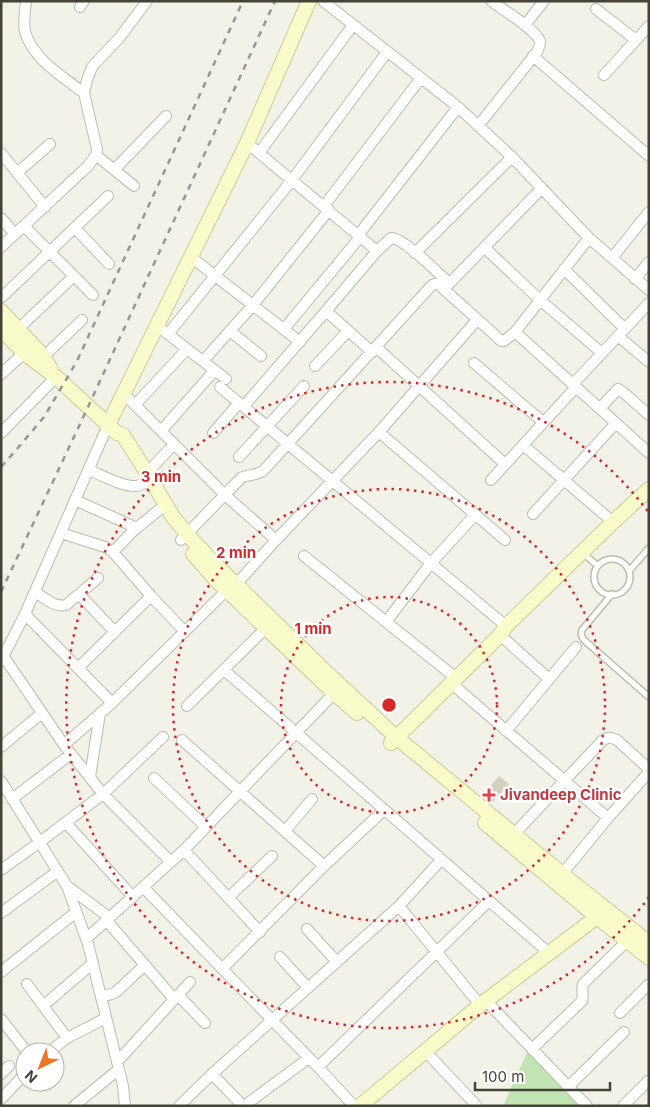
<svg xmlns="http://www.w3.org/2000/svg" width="650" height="1107" font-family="Inter,sans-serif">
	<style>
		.green { fill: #c1e4b3 }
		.building { fill: #d3d1be }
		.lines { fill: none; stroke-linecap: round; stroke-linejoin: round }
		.lane-casing { stroke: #bdbcab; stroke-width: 8 }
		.street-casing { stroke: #bdbcab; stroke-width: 12 }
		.secondary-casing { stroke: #cccc98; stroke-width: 16 }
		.lane { stroke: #fff; stroke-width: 5 }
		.street { stroke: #fff; stroke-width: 10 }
		.secondary { stroke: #fafbca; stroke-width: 14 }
		.rail { stroke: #969696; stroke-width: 2.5; stroke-dasharray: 6 6; stroke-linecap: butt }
		.ring { fill: none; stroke: #d62828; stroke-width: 2.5; stroke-dasharray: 2.5 5 }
		.health-dot { fill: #e0444e; stroke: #fff; stroke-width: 2 }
		.labels { text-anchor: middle; stroke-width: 5; stroke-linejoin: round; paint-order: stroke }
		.health-label { font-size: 15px; font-weight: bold; fill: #be3a42; stroke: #fff; text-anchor: start }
		.centre { fill: #d62828; stroke: #fff; stroke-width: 2.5 }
		.ring-label { font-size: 15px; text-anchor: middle; font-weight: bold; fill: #d62828; stroke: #fff; stroke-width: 5; stroke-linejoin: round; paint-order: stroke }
	</style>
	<rect width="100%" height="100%" fill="#f3f2e8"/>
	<path class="green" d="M 529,1048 L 580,1106 L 503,1106 Z"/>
	<path class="building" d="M 499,776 L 509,784 L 491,804 L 482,796 Z"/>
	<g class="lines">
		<defs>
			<path id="lane" d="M 583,553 L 598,566
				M594 577a18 18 0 1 1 36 0a18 18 0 1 1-36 0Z
				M 629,571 L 649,548
				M 612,594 L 582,630 C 580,635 582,637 585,641 L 649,697"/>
			<path id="street" d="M 26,1 C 25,11 23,23 25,32 C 33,59 63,77 84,93
				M 323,1 L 458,107 L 512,157 L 589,238 L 649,290
				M 80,7 L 84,1
				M 596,9 L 636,40
				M 525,25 L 544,1
				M 533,56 L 649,156
				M 604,75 L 649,26
				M 478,126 L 537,52 C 538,48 541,45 540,41 C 535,29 502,9 491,1
				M 247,143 L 377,251
				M 1,153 L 45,207
				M 259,153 L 353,25
				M 96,155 L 134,186
				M 114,170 L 166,116
				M 17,173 L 50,144
				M 324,206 L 421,78
				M 1,218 L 15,234
				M 24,226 L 93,295
				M 75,228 L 109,264
				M 359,234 L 458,107
				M 1,247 L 88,166 L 96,155 L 97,149 L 84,93 L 87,80 L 92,67 L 120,37 L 147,1
				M 485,248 L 540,300 L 602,353
				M 415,253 L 512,157
				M 191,257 L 300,342
				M 612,258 L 649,212
				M 564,269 L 625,329
				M 635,279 L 649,262
				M 444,289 L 542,188
				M 1,298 L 108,196
				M 326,311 L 372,352
				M 284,329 L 361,236
				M 164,331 L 226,379
				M 230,331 L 261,356
				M 515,332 L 649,453
				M 13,334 L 74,276
				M 168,334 L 292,180 L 387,52
				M 618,336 L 649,362
				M 376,347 L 505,464
				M 39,361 L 82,320
				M 203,361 L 253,305 L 329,210
				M 474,363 L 543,422
				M 315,366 L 348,331
				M 1,374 L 24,353
				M 573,384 L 649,303
				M 220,387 L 506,626
				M 124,394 L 225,495 L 276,540
				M 135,405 L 187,349
				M 244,406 L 326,311 L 377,251 L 391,238 C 404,238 438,273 449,283
				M 600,408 L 618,389 L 624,393 L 649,415
				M 161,431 L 215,370
				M 379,432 L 505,540
				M 1,433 L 56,377
				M 213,433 L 239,403
				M 523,445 L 613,522
				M 239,457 L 304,386
				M 89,470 C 102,475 122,487 136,486 C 142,485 146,483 152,480
				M 147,473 L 174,444
				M 491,480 L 576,387
				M 75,500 L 137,528
				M 533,514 L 616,423
				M 61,533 L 105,547 L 113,552 L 151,596 L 184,631
				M 181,540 L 241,478 C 248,474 257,476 264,470 L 432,285 L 435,284 L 438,284 L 496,336 L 501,341 L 504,341 L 515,332 L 589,238
				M 113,552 L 133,531 L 160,509
				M 304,556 L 456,678
				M 232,589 L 276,540 L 379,432 L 477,320
				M 35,592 C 44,597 54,608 66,605 L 98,578
				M 79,594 L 115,632
				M 25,614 L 112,703
				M 386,622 L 431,563 L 475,515
				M 500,635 L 549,679
				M 4,657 L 64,745 L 103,794 L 171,862
				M 1,661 L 25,614 L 108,425
				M 78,668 L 151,596
				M 224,670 L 549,953
				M 451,683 L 608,818
				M 187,706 L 271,623
				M 506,731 L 576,647
				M 182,740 L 324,866
				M 64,745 L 112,703 L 227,590
				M 1,747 L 42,713
				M 90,777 L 100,713
				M 154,778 L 206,827
				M 1,781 L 67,886 L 88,944 L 123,1086 L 125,1106
				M 12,799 L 71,754
				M 66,823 L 133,897
				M 285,831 L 312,799
				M 514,834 L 603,740 C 608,737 611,737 617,740 L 649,769
				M 184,850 L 260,932
				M 1,870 L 40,842 L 103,794 L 163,737
				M 562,874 L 608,818 L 649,772
				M 67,886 L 110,918
				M 144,888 L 272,1020 L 318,1067 L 354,1106
				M 228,898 L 272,856
				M 399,906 L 480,1005
				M 1,913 L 58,871
				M 107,921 L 174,999
				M 307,929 L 337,962
				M 86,939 L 184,850 L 339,688
				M 280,957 L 308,988
				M 222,969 L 324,866 L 384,810
				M 1,972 L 76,912
				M 27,984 L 67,1038
				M 178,995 L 205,1023
				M 101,996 L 112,994 L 116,992 L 145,965
				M 486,1001 L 587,1106
				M 43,1006 L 93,963
				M 620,1013 L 649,984
				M 1,1019 L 27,1052
				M 532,1049 L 582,1001 C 584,995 581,989 583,984 L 627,941
				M 425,1051 L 477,1106
				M 49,1052 L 67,1038 L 106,1018
				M 117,1062 L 190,982
				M 318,1067 L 489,901
				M 1,1074 L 9,1066
				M 212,1074 L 243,1106
				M 568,1087 L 624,1032
				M 1,1099 L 25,1074
				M 74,1106 L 119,1069
				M 179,1106 L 212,1074 L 399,906 L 441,860
				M 244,1106 L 309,1058
				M 623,1106 L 649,1080"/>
			<path id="secondary" d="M 1,311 L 44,357 L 51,370
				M 1,329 L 24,353 L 56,377 L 117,433 L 123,435 L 147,473 L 173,517 L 187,534 L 214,563 L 324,670 L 396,737 L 562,874 L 649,943
				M 108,425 L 247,143 L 309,1
				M 193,554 L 215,579 L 334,693 L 357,713
				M 391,743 L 500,635 L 506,626 L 613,522 L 649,489
				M 485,823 L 597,917 L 649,958
				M 360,1106 L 480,1005 L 597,917 L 603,911"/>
		</defs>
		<use href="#lane" class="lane-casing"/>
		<use href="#street" class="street-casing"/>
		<use href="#secondary" class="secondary-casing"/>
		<use href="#lane" class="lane"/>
		<use href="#street" class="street"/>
		<use href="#secondary" class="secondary"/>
		<path class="rail" d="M 1,467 L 17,449 L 44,417 L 77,361 L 243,1
			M 1,592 L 88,407 L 275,1"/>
	</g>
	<g class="ring">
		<circle cx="389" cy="705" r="108"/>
		<circle cx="389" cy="705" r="216"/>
		<path d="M649 897A323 323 0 1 1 649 513"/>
	</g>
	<path class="health-dot" d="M486.5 787.5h5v5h5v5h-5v5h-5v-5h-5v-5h5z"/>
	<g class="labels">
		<g class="health-label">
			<text x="500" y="800">Jivandeep Clinic</text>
		</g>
	</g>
	<circle cx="389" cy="705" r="8" class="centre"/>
	<g class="ring-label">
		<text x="161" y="482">3 min</text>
		<text x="236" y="558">2 min</text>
		<text x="313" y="634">1 min</text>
	</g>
	<rect width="650" height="1107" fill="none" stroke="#454337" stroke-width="5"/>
	<g transform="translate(40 1067) rotate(223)"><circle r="24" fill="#ffffff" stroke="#b5b4af"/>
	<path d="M0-4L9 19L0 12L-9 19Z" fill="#eb7727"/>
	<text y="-8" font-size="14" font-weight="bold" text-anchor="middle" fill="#454337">N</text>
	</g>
	<path d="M475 1082v8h135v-8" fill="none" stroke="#454337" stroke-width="2.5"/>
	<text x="482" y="1082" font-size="15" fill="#454337" stroke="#ffffff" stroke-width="4" paint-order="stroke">100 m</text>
</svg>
